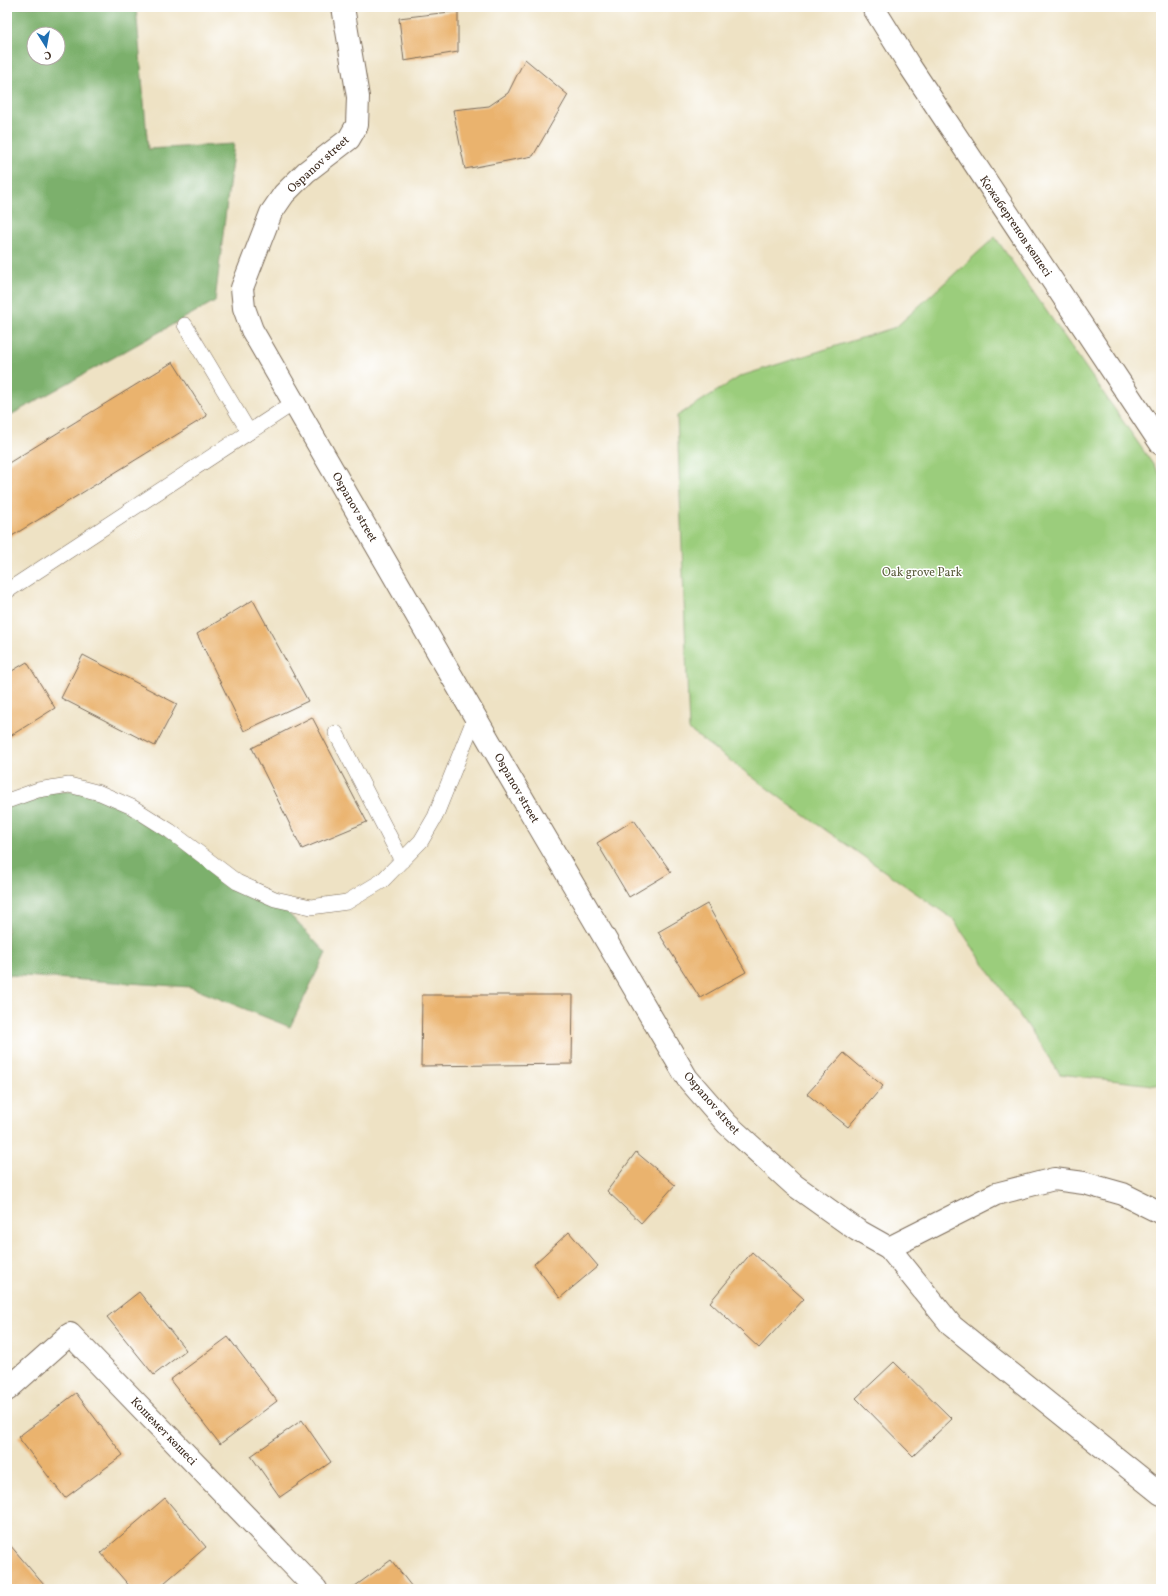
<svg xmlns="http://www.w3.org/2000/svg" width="1168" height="1596" font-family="Vollkorn,serif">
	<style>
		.green { fill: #9bcd7c; stroke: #6b7c4d }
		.forest { fill: #7cb06c; stroke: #5c6d45; fill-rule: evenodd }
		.building { fill: #eab36e }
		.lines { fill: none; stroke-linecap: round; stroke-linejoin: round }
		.service-casing { stroke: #7a6a58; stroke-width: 16 }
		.minor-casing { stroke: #7a6a58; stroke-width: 24 }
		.tertiary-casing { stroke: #7a6a58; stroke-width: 24 }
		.service { stroke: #fff; stroke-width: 15 }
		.minor { stroke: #fff; stroke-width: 22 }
		.tertiary { stroke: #fff; stroke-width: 22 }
		.labels { text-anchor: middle; stroke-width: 3; stroke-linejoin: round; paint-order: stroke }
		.street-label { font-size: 12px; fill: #3b2a1e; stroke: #fff }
		.park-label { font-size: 12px; fill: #585b3a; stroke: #fff }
	</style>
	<rect width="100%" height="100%" fill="#fff"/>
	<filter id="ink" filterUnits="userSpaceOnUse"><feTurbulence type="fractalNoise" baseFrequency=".025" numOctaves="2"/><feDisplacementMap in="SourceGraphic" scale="8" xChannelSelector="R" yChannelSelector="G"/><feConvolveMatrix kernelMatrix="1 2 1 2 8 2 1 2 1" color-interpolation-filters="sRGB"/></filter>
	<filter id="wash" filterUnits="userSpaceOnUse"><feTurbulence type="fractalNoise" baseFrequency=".012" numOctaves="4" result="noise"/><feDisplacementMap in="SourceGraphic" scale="16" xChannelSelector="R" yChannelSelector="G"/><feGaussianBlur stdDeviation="0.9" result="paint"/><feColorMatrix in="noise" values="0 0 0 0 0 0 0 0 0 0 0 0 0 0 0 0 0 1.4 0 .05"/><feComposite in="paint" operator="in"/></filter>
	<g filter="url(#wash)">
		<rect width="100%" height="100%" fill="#eee2c4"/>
		<path class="green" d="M 995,237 L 1161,476 L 1161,1086 L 1060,1074 L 953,919 L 794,808 L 689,730 L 677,416 L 741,376 L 896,327 Z"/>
		<path class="forest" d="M 7,7 L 136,7 L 148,149 L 234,144 L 215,301 L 7,417 ZM 34,34 L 58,34 L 58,58 L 34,58 Z
			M 38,790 L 100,793 L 275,899 L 326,953 L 290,1027 L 190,987 L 7,975 L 7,796 Z"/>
		<g id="blocks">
			<path class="building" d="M 458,11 L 458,52 L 404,61 L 399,18 Z
				M 525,59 L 568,95 L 533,156 L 465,169 L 453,110 L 489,106 L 508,93 Z
				M 173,362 L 207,416 L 7,539 L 7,464 Z
				M 253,600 L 308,701 L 244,731 L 197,634 Z
				M 83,655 L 177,704 L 155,746 L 61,698 Z
				M 27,662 L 55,708 L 7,738 L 7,674 Z
				M 312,717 L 367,822 L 302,849 L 252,748 Z
				M 634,820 L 671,872 L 629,897 L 597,843 Z
				M 707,904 L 746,972 L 700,998 L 658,932 Z
				M 422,995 L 573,995 L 572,1064 L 421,1066 Z
				M 844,1053 L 883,1086 L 848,1127 L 807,1094 Z
				M 636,1152 L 675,1185 L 641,1223 L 607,1191 Z
				M 569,1232 L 598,1266 L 560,1298 L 534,1264 Z
				M 752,1252 L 804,1299 L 759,1348 L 710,1302 Z
				M 139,1292 L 186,1350 L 154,1375 L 107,1317 Z
				M 228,1337 L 277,1401 L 220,1444 L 170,1380 Z
				M 894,1362 L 952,1419 L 913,1456 L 856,1398 Z
				M 76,1393 L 123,1455 L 65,1498 L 18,1437 Z
				M 302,1420 L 331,1462 L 280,1497 L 251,1456 Z
				M 165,1498 L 206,1547 L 157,1589 L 132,1589 L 101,1553 Z
				M 10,1545 L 44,1585 L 39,1589 L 7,1589 L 7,1547 Z
				M 391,1560 L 412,1587 L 410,1589 L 351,1589 Z"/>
		</g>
	</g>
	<g filter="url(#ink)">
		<use href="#blocks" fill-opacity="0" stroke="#7a6a58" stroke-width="1"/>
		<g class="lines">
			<defs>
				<path id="service" d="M 185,325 L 249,432
					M 7,591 L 295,402
					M 336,733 L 402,861
					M 7,801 L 38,790 L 69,785 L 100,793 L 132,807 L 170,831 L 237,882 L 275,899 L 311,907 L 347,902 L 382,881 L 421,841 L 435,817 L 475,717"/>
				<path id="minor" d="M 873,7 L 909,65 L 1161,444
					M 889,1248 L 952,1326 L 1161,1494
					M 7,1390 L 70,1334 L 316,1589"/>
				<path id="tertiary" d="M 343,7 L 358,97 L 357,125 L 349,139 L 306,172 L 284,194 L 271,213 L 242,288 L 244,308 L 252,330 L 507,772 L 687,1078 L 727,1124 L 794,1185 L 857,1230 L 889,1248 L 996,1194 L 1054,1179 L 1084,1183 L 1123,1194 L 1161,1213"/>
			</defs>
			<use href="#service" class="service-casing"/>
			<use href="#minor" class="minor-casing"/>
			<use href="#tertiary" class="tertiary-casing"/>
			<use href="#service" class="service"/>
			<use href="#minor" class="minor"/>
			<use href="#tertiary" class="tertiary"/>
		</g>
	</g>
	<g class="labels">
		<g class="street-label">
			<text transform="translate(318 164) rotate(-42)" y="4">Ospanov street</text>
			<text transform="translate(1016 226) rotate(56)" y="4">Қожабергенов көшесі</text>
			<text transform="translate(355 507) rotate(60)" y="4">Ospanov street</text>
			<text transform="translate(517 788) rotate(60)" y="4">Ospanov street</text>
			<text transform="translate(712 1103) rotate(49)" y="4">Ospanov street</text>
			<text transform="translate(164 1431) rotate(46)" y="4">Кошемет көшесі</text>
		</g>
		<g class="park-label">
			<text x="922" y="576">Oak grove Park</text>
		</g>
	</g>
	<rect width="1168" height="1596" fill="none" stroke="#fff" stroke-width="24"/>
	<g transform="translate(46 46) rotate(169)"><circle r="19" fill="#ffffff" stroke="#b1aaa5"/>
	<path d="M0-3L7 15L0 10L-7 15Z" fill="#1f6fb2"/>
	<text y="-6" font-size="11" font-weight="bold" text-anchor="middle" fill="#3b2a1e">С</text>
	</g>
</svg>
